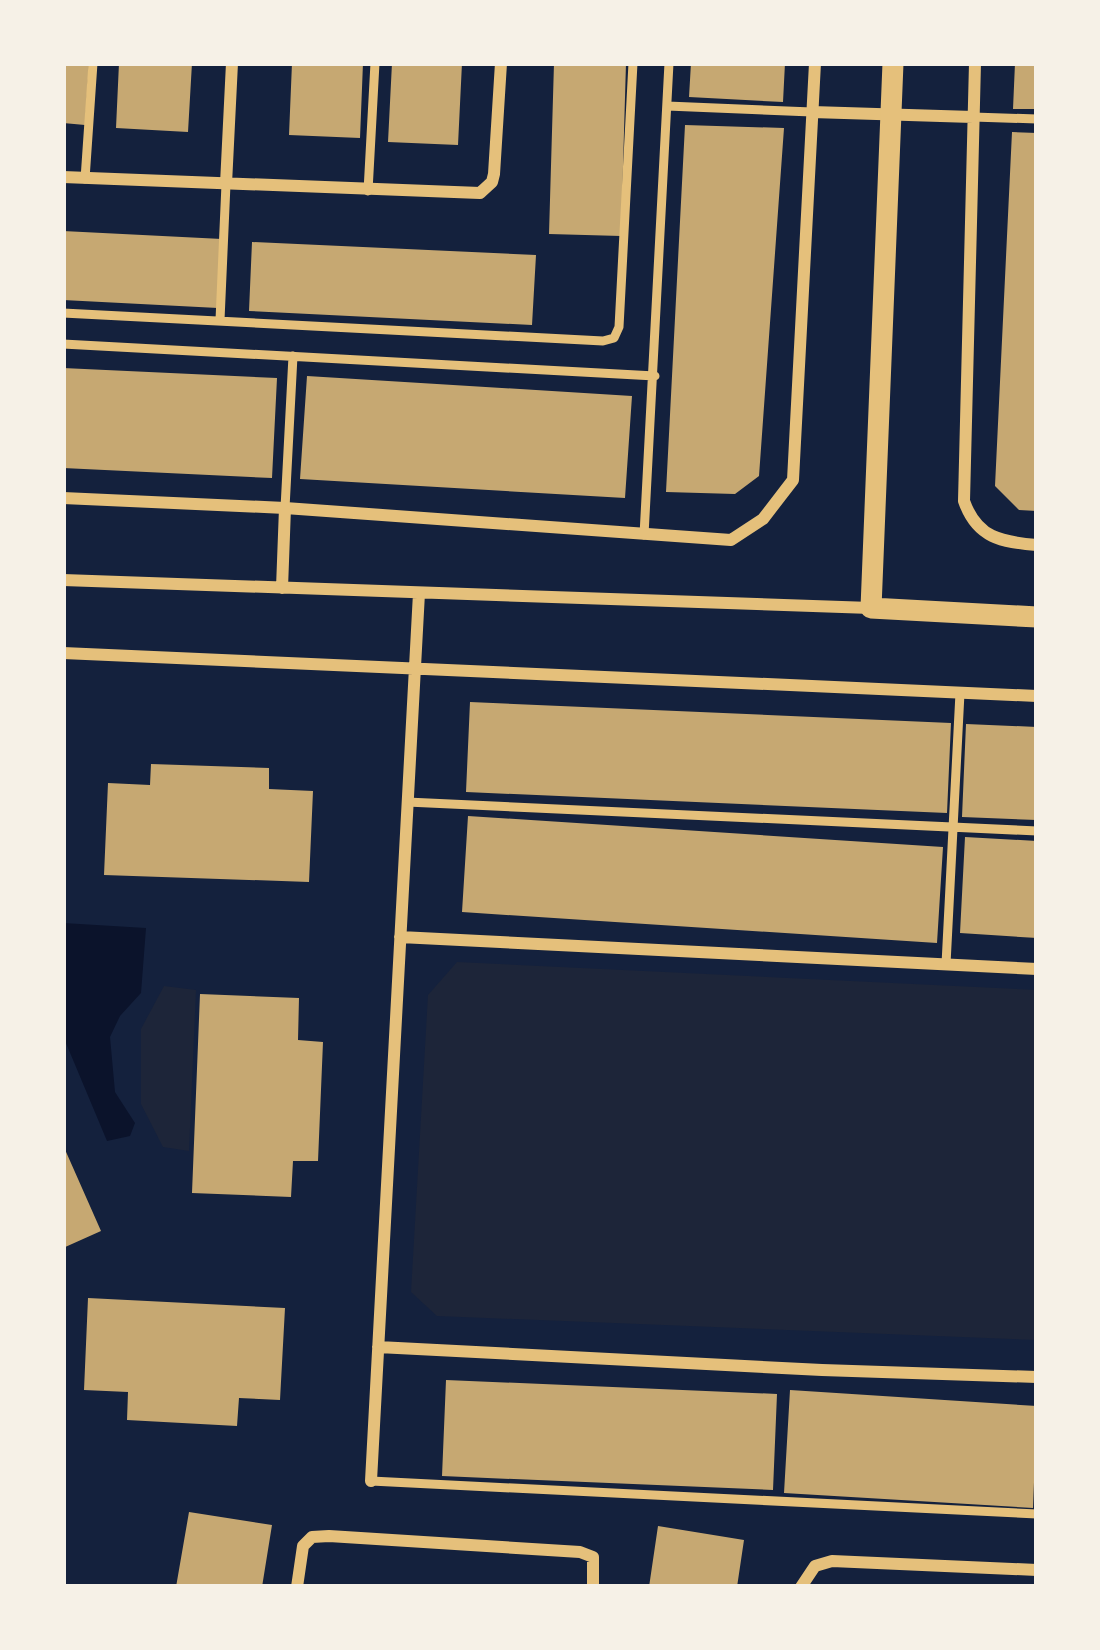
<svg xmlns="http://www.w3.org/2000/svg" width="1100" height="1650" font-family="'Noto Serif',serif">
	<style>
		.green { fill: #1d2539 }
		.water { fill: #0b132b }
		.building { fill: #c6a872 }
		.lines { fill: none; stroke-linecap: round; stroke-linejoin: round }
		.service { stroke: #e5c07b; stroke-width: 9 }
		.minor { stroke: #e5c07b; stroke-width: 12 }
		.tertiary { stroke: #e5c07b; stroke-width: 21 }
	</style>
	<rect width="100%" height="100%" fill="#14213d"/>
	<path class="green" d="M 457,962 L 1037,990 L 1037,1340 L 437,1316 L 411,1292 L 428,995 Z
		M 164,986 L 196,990 L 189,1151 L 163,1147 L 141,1104 L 141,1029 Z"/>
	<path class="water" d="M 63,923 L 146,928 L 141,993 L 120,1016 L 110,1037 L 115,1092 L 135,1123 L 130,1136 L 107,1141 L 63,1036 Z"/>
	<path class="building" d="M 63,63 L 89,63 L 85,125 L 63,123 Z
		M 119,63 L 192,63 L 188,132 L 116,128 Z
		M 292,63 L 363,63 L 360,138 L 289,135 Z
		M 392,63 L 462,63 L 458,145 L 388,142 Z
		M 554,63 L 626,63 L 621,236 L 549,234 Z
		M 691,63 L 785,63 L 783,102 L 689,97 Z
		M 1015,63 L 1037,63 L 1037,109 L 1013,109 Z
		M 685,125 L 784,128 L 759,476 L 735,494 L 666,492 Z
		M 1012,132 L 1037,133 L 1037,511 L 1019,510 L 995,486 Z
		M 63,231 L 222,239 L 218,308 L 63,300 Z
		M 252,242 L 536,255 L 532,325 L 249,311 Z
		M 63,368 L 277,378 L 272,478 L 63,468 Z
		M 307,376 L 632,396 L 625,498 L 300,479 Z
		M 470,702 L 951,723 L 947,813 L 466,792 Z
		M 966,724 L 1037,727 L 1037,820 L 962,817 Z
		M 151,764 L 269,768 L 269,789 L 313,791 L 309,882 L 104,875 L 108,783 L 150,785 Z
		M 468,816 L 943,847 L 937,943 L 462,912 Z
		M 965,837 L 1037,841 L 1037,938 L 960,933 Z
		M 200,994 L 299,998 L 298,1040 L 323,1042 L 318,1161 L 293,1161 L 291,1197 L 192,1193 Z
		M 63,1145 L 101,1231 L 63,1248 Z
		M 88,1298 L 285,1308 L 280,1400 L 239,1398 L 237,1426 L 127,1420 L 128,1392 L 84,1390 Z
		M 446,1380 L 777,1394 L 773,1490 L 442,1476 Z
		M 790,1390 L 1037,1406 L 1033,1508 L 784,1493 Z
		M 189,1512 L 272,1525 L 262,1587 L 176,1587 Z
		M 658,1526 L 744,1540 L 737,1587 L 649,1587 Z"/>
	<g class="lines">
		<path class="service" d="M 667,106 L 812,112
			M 973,117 L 1037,119
			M 85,179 L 93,63
			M 368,191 L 375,63
			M 63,313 L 603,341 L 614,338 L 619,327 L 633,63
			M 220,320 L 226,184
			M 63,344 L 655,376
			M 285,508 L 293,356
			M 644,535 L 669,63
			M 407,802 L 1037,831
			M 946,964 L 960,693
			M 371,1481 L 1037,1514"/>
		<path class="minor" d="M 975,63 L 964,501 C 977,538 1001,542 1037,545
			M 812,112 L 973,117
			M 63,177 L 480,193 L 492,182 L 494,174 L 501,63
			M 226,184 L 232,63
			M 63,498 L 285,508 L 731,540 L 763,519 L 793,480 L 815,63
			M 63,580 L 871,608
			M 282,588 L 285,508
			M 63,653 L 1037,696
			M 400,937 L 1037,969
			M 378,1347 L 822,1370 L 1037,1377
			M 371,1481 L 419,593
			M 297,1587 L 303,1546 L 312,1537 L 329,1536 L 580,1552 L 593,1557 L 593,1587
			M 801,1587 L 815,1566 L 832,1561 L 1037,1570"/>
		<path class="tertiary" d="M 893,63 L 871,608 L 1037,617"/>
	</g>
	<rect width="1100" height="1650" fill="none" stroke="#f6f1e7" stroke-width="132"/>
</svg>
